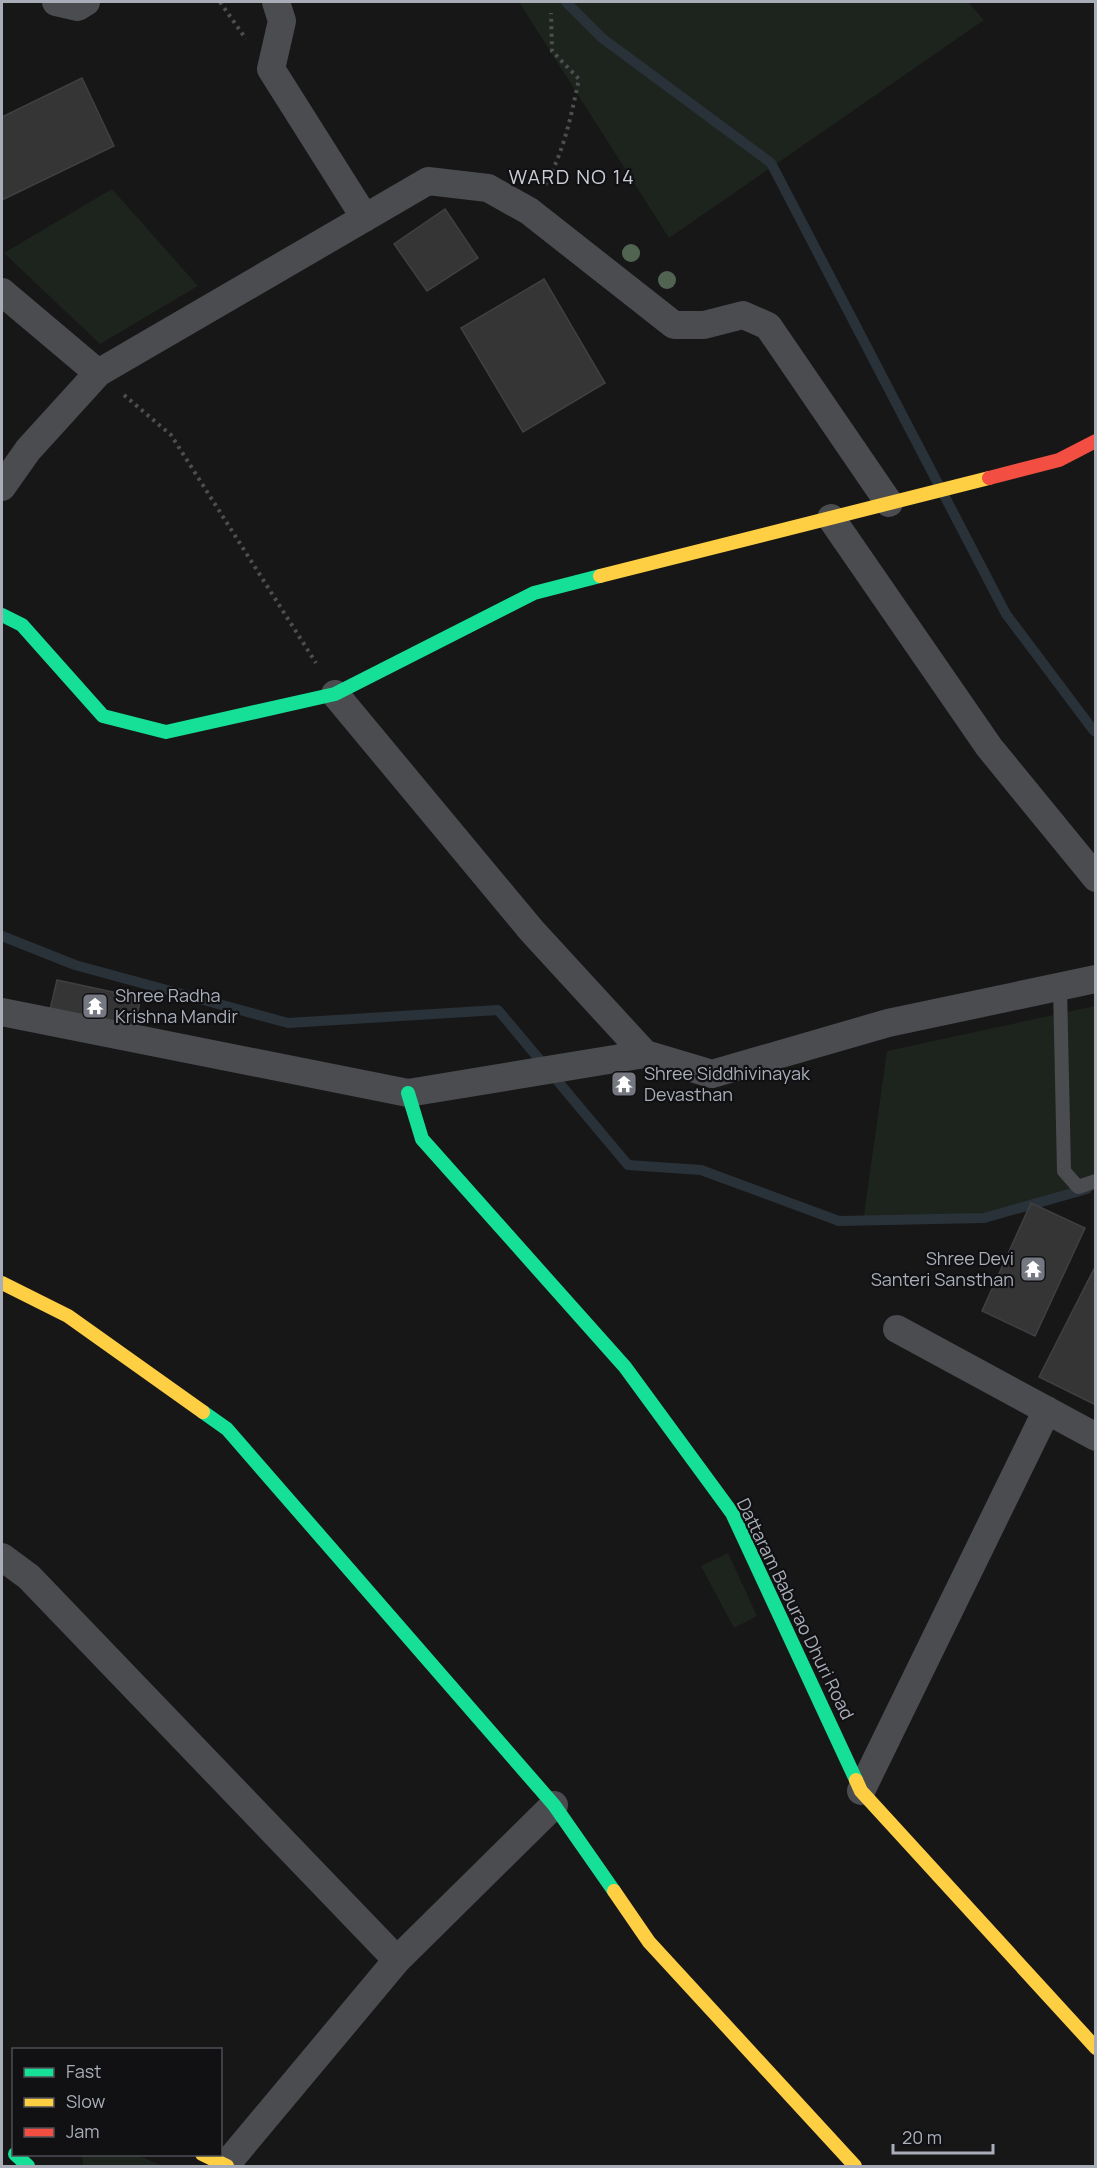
<svg xmlns="http://www.w3.org/2000/svg" width="1097" height="2168" font-family="Manrope,sans-serif">
	<style>
		.green { fill: #1d241e }
		.lines { fill: none; stroke-linecap: round; stroke-linejoin: round }
		.stream { stroke: #2a3239; stroke-width: 10 }
		.building { fill: #353536; stroke: #3f4043; stroke-width: 1.5 }
		.path { stroke: #4d4e52; stroke-width: 4; stroke-dasharray: 3 4.5; stroke-linecap: butt }
		.lane { stroke: #4b4c50; stroke-width: 14 }
		.street { stroke: #4b4c50; stroke-width: 28 }
		.fast { stroke: #16e098; stroke-width: 14 }
		.slow { stroke: #ffcf43; stroke-width: 14 }
		.jam { stroke: #f24e42; stroke-width: 14 }
		.tree { fill: #506451 }
		.labels { text-anchor: middle; stroke-width: 4.5; stroke-linejoin: round; paint-order: stroke }
		.poi-label { font-size: 18px; fill: #a8adb8; stroke: #111113; text-anchor: start }
		.street-label { font-size: 18px; fill: #a8adb8; stroke: #111113 }
		.neighbourhood-label { font-size: 20px; letter-spacing: 1.5px; fill: #c9ccd4; stroke: #111113 }
	</style>
	<rect width="100%" height="100%" fill="#171717"/>
	<path class="green" d="M 519,2 L 968,2 L 984,20 L 669,238 Z
		M 112,189 L 198,286 L 100,344 L 4,253 Z
		M 1095,1006 L 1095,1190 L 979,1223 L 863,1222 L 887,1051 Z
		M 728,1553 L 757,1616 L 734,1628 L 701,1566 Z
		M 82,2155 L 137,2155 L 163,2166 L 83,2166 Z"/>
	<g class="lines">
		<path class="stream" d="M 566,2 L 602,38 L 771,163 L 1006,614 L 1094,731
			M 2,936 L 75,965 L 288,1023 L 498,1010 L 628,1165 L 701,1170 L 839,1221 L 984,1218 L 1087,1189"/>
	</g>
	<path class="building" d="M 82,78 L 114,146 L 2,200 L 2,117 Z
		M 445,209 L 478,258 L 427,291 L 394,244 Z
		M 544,279 L 605,383 L 523,432 L 461,328 Z
		M 57,980 L 141,998 L 133,1032 L 49,1014 Z
		M 1031,1203 L 1085,1228 L 1035,1336 L 982,1311 Z
		M 1096,1265 L 1096,1405 L 1039,1377 Z"/>
	<g class="lines">
		<path class="path" d="M 220,2 L 246,39
			M 545,185 C 564,152 571,116 579,79 L 552,51 L 551,13
			M 124,395 L 171,435 L 316,663"/>
		<path class="lane" d="M 1060,987 L 1064,1171 L 1078,1187 L 1096,1181"/>
		<path class="street" d="M 56,2 L 78,7 L 86,2
			M 276,2 L 282,21 L 271,69 L 365,218
			M 2,292 L 98,373 L 28,450 L 2,487
			M 98,373 L 428,181 L 488,188 L 529,211 L 674,325 L 704,325 L 743,315 L 768,326 L 889,503
			M 831,518 L 989,747 L 1096,878
			M 335,694 L 532,931 L 645,1054 L 712,1074 L 888,1023 L 1096,979
			M 2,1012 L 408,1093 L 645,1054
			M 897,1329 L 1096,1437
			M 2,1557 L 29,1577 L 397,1960
			M 861,1791 L 1047,1410
			M 225,2166 L 397,1960 L 554,1805"/>
		<path class="fast" d="M 2,615 L 22,625 L 103,716 L 166,732 L 335,694 L 534,593 L 600,576
			M 408,1093 L 422,1139 L 625,1367 L 732,1513 L 856,1780
			M 203,1412 L 227,1429 L 554,1805 L 614,1891
			M 15,2154 L 28,2166"/>
		<path class="slow" d="M 600,576 L 989,478
			M 2,1283 L 68,1316 L 203,1412
			M 856,1780 L 861,1791 L 1096,2048
			M 614,1891 L 649,1942 L 855,2166
			M 202,2154 L 227,2166"/>
		<path class="jam" d="M 989,478 L 1059,460 L 1096,441"/>
	</g>
	<g class="tree">
		<circle cx="631" cy="253" r="9"/>
		<circle cx="667" cy="280" r="9"/>
	</g>
	<defs>
		<symbol id="temple-square" viewBox="-11 -11 22 22"><rect x="-9" y="-9" width="18" height="18" rx="4" fill="#757880" stroke="#111113"/><path d="M0-6L5-2H3V0L6.5 2.5H4V6H1.5V3h-3V6H-4V2.5H-6.5L-3 0V-2H-5Z" fill="#fff"/></symbol>
	</defs>
	<g fill-rule="evenodd">
		<use href="#temple-square" x="80" y="991" width="30" height="30"/>
		<use href="#temple-square" x="609" y="1069" width="30" height="30"/>
		<use href="#temple-square" x="1018" y="1254" width="30" height="30"/>
	</g>
	<g class="labels">
		<g class="poi-label">
			<text x="115" y="1002">Shree Radha<tspan x="115" dy="21">Krishna Mandir</tspan></text>
			<text x="644" y="1080">Shree Siddhivinayak<tspan x="644" dy="21">Devasthan</tspan></text>
			<text x="1014" y="1265" text-anchor="end">Shree Devi<tspan x="1014" dy="21">Santeri Sansthan</tspan></text>
		</g>
		<g class="street-label">
			<text transform="translate(795 1609) rotate(64)" y="6">Dattaram Baburao Dhuri Road</text>
		</g>
		<g class="neighbourhood-label">
			<text x="572" y="184">WARD NO 14</text>
		</g>
	</g>
	<rect width="1097" height="2168" fill="none" stroke="#a8adb8" stroke-width="6"/>
	<rect x="12" y="2048" width="210" height="108" fill="#111113" stroke="#4d4f55" stroke-width="1.5"/>
	<rect x="24" y="2068" width="30" height="9" fill="#16e098" stroke="#4d4f55" stroke-width="1.5"/>
	<text x="66" y="2078" font-size="18" fill="#a8adb8">Fast</text>
	<rect x="24" y="2098" width="30" height="9" fill="#ffcf43" stroke="#4d4f55" stroke-width="1.5"/>
	<text x="66" y="2108" font-size="18" fill="#a8adb8">Slow</text>
	<rect x="24" y="2128" width="30" height="9" fill="#f24e42" stroke="#4d4f55" stroke-width="1.5"/>
	<text x="66" y="2138" font-size="18" fill="#a8adb8">Jam</text>
	<path d="M893 2144v9h100v-9" fill="none" stroke="#a8adb8" stroke-width="3"/>
	<text x="902" y="2144" font-size="18" fill="#a8adb8" stroke="#111113" stroke-width="4.5" paint-order="stroke">20 m</text>
</svg>
